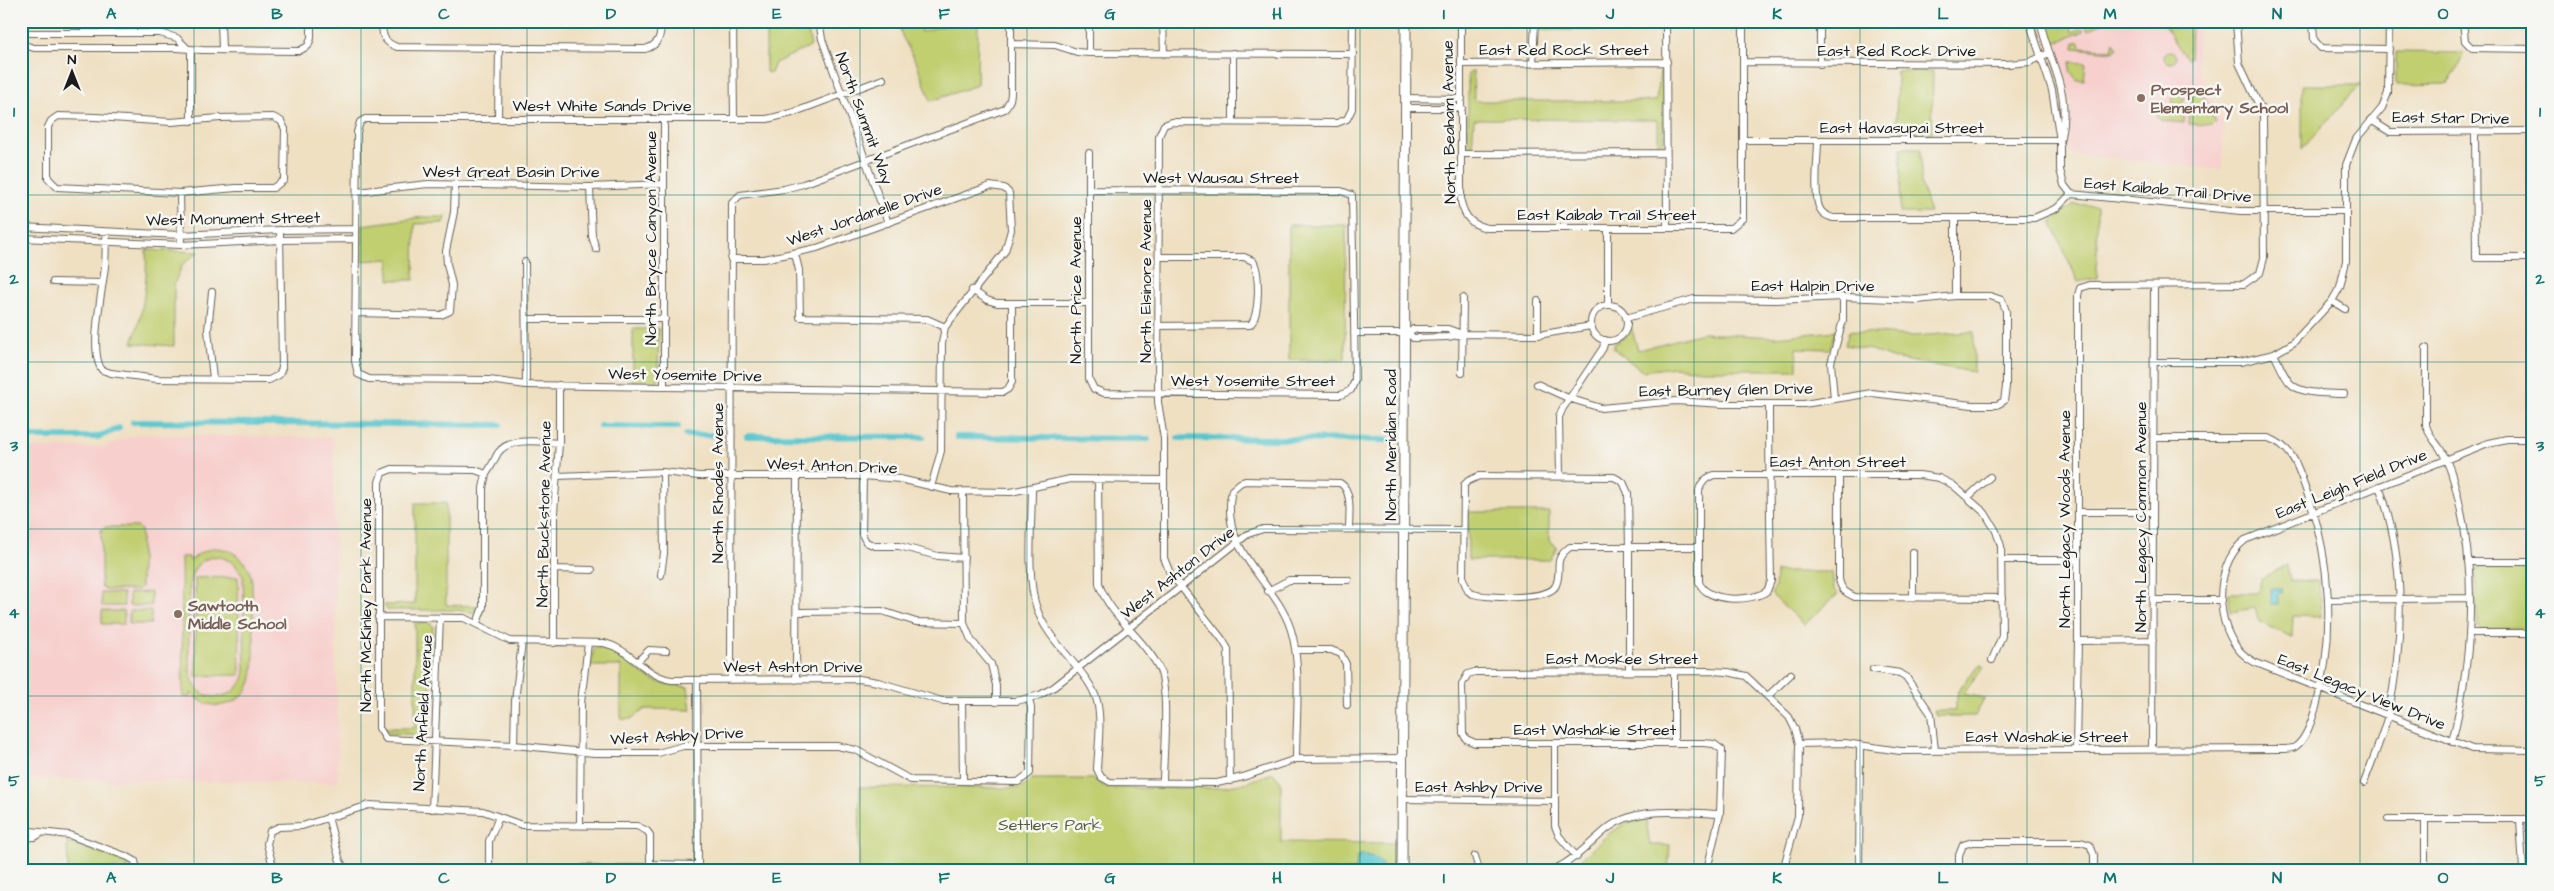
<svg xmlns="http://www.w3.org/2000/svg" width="2554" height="891" font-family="'Architects Daughter',sans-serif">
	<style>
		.built { fill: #f7d0cd }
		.green { fill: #c1cf71; stroke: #6e7646; fill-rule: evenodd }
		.water { fill: #59c6ce; stroke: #3a7175 }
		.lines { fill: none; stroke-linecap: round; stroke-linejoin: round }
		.canal { stroke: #59c6ce; stroke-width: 6 }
		.minor-casing { stroke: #666156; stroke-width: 8 }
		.major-casing { stroke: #666156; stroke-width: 11 }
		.minor { stroke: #fff; stroke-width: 6 }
		.major { stroke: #fff; stroke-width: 9 }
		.grid { fill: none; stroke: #0f766e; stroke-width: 1; stroke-opacity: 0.55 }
		.education-dot { fill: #8d6e63; stroke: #f6f6f2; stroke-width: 2 }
		.labels { text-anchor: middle; stroke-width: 5; stroke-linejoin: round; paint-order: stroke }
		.street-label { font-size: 16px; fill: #1c1c1c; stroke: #f6f6f2 }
		.education-label { font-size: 16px; font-weight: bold; fill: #785e54; stroke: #f6f6f2; text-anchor: start }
		.park-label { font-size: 16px; fill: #565b3a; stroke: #f6f6f2 }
		.neatline { fill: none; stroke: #0f766e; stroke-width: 2 }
		.grid-label { font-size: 16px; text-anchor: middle; font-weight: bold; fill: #0f766e }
	</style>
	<rect width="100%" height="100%" fill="#f6f6f2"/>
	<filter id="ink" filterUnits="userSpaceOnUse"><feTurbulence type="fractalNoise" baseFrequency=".02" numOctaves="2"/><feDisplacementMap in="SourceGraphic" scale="10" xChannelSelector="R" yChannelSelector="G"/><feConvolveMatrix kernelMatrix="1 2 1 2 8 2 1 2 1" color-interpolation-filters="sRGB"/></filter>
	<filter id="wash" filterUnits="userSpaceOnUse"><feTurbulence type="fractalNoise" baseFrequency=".0096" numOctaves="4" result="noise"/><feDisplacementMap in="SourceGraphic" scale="20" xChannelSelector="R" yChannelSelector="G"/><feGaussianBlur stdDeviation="1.12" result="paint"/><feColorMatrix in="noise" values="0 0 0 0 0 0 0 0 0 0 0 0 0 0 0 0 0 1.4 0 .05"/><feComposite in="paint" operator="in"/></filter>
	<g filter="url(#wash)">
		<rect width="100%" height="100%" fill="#efe0c2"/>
		<path class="built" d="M 2045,21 L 2198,21 L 2197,66 L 2223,124 L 2223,163 L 2221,170 L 2068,153 L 2071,103 L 2066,79 Z
			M 138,434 L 333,438 L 338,783 L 21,779 L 21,448 L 103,447 Z"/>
		<path class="green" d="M 766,21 L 806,21 L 811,46 L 775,63 L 771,73 L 766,72 Z
			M 898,21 L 918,21 L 921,32 L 959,21 L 978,21 L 977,85 L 931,101 L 917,64 L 902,36 Z
			M 1542,21 L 1663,21 L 1663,30 L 1540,30 Z
			M 2045,21 L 2070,21 L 2072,32 L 2083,28 L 2084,31 L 2053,44 Z
			M 2084,21 L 2107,21 L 2088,30 Z
			M 2161,21 L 2191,21 L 2190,58 L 2187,59 Z
			M 2075,42 L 2080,42 L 2081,47 L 2112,50 L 2114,42 L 2118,48 L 2113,52 L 2074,48 Z
			M2164 57a6 6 0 1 1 12 0a6 6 0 1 1-12 0Z
			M 2396,52 L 2463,53 L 2464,55 L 2448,84 L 2396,85 Z
			M 2071,62 L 2086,63 L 2084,80 L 2077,80 L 2070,71 Z
			M 1473,71 L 1474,98 L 1477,101 L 1656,101 L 1660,72 L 1664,75 L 1663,146 L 1658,150 L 1658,123 L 1656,120 L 1474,119 L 1472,150 L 1468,146 L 1468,74 Z
			M 1897,71 L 1933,71 L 1932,134 L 1896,133 Z
			M 2302,85 L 2360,85 L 2302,149 Z
			M2172 99a6 6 0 1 1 12 0a6 6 0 1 1-12 0Z
			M 2192,93 L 2203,94 L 2215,122 L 2212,125 L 2189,124 Z
			M 2157,105 L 2185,108 L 2184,123 L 2161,121 L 2156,115 Z
			M 1901,148 L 1921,148 L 1921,184 L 1930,213 L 1900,213 Z
			M 2074,204 L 2097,206 L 2097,278 L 2078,282 L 2051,222 Z
			M 423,217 L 446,217 L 444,223 L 415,224 L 414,280 L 389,280 L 389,259 L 362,261 L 362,225 Z
			M 1289,225 L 1346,225 L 1345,360 L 1289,360 Z
			M 146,250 L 199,252 L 183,264 L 174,284 L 174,346 L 132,343 C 143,317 148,278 146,250 Z
			M 1630,323 L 1638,350 L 1702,333 L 1776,337 L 1836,331 L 1830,349 L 1797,348 L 1797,370 L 1702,370 L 1674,367 L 1642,371 L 1614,349 L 1614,344 L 1627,336 Z
			M 633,329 L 659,329 L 658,380 L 655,383 L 633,383 Z
			M 1849,331 L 1913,336 L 1974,332 L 1974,372 L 1891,358 L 1871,350 L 1845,345 Z
			M 415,503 L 446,503 L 446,605 L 477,606 L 475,611 L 471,613 L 458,610 L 387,610 L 384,605 L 415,604 Z
			M 1468,512 L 1549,512 L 1549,541 L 1557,547 L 1550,560 L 1468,560 Z
			M 105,527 L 138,527 L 141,530 L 141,587 L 138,590 L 105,590 L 101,587 L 101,530 Z
			M 213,548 C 234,548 250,561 252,583 C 252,605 257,662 251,681 C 248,693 236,703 223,705 C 211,707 200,702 191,693 L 191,697 L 183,697 L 181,557 L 189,557 L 190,561 L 200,553 ZM 219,556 L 234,563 L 243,576 L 245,669 C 244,698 202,709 192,679 C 186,660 190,605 190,582 C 192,566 203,557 219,556 Z
			M 2287,565 L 2290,581 L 2319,581 L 2321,617 L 2293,616 L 2292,637 L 2259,622 L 2255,608 L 2230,612 L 2229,593 L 2258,593 L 2260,579 Z
			M 2481,566 L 2533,567 L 2533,629 L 2482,629 L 2477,626 L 2475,571 Z
			M 1776,572 L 1832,572 L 1834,589 L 1838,594 L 1804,625 L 1771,594 L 1775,588 Z
			M 238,577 L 240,675 L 196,676 L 195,578 Z
			M 151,592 L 151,606 L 129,606 L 129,593 Z
			M 101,593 L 123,593 L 124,606 L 102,606 Z
			M 102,611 L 124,611 L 124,624 L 102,624 Z
			M 129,611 L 151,611 L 151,624 L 129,624 Z
			M 415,623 L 430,623 L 433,626 L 429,732 L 425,735 L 388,733 L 385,728 L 415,728 Z
			M 594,648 C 620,647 629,668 651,679 C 663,685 675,685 688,687 L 691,710 L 645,709 L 631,719 L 621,719 L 621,666 L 591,666 Z
			M 1980,664 L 1984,667 L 1963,694 L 1985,698 L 1975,716 L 1936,716 L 1934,711 L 1955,711 L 1958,691 Z
			M 1273,773 L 1281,782 L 1281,842 L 1395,843 L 1394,870 L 859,870 L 860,787 L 1020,788 L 1033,779 L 1094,779 L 1106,788 L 1216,788 L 1241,784 Z
			M 1646,819 L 1650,845 L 1670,845 L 1668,870 L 1569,870 L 1611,832 L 1625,824 Z
			M 67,842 L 126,862 L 129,868 L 68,870 Z
			M 531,864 L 639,865 L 639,870 L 531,870 Z"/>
		<path class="water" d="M 2271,588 L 2282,588 L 2282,593 L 2279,593 L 2279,604 L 2271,604 Z
			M 1363,854 C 1373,857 1381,858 1383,870 L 1356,870 L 1357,857 Z"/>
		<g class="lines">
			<path class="canal" d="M 133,422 L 500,425
				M 600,426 L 678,427
				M 686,435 L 713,435
				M 747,436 L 923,437
				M 21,437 L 98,437 L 119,428
				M 957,437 L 1148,439
				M 1178,438 L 1389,440"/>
		</g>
	</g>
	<g filter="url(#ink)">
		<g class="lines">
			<defs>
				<path id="minor" d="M 221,21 L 222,50
					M 382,21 C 382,35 383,42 397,47 L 645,49 C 660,45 661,35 661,21
					M 733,21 L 734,119
					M 819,21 L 822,39 L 888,223
					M 1089,21 L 1089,53
					M 1163,21 L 1164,54
					M 1461,21 L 1461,202 C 1465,218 1472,225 1487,228 L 1731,228 L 1743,218 L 1743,21
					M 1666,21 L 1667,228
					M 2029,21 L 2052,90 L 2060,140 L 2060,170 L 2064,185 L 2071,194
					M 2040,21 C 2050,67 2071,87 2061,137
					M 2313,21 L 2314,40 L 2321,48 L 2389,49
					M 2463,21 L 2465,41 L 2472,48 L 2533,49
					M 819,24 L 829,21
					M 21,33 L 160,33 L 177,38 L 187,48
					M 21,44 L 34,48 L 177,48 L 203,50 L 299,51 L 308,46 L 311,38 L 311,21
					M 1011,44 L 1055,45 L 1077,52 L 1089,53 L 1353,54
					M 191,49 L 191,121
					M 1743,62 L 2008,64 L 2030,62 L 2049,53
					M 1461,64 L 1667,62
					M 1533,64 L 1535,21
					M 1820,64 L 1820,21
					M 883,79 L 792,113 L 767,119 L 365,119 L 360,122 L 357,132 L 355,361 L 358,374 L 369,379 L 489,380 L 526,385 L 1003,392 L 1008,389 L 1012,382 L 1012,303
					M 1406,98 L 1462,99
					M 1406,108 L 1462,108
					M 58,116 L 96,117 L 171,122 L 220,118 L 273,117 L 281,121 L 285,129 L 284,180 L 273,188 L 236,188 L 180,193 L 57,187 L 48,178 L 48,127 L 51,121 Z
					M 498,118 L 499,48
					M 664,119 L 664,386
					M 2371,120 L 2390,132 L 2533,131
					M 1233,122 L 1233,53
					M 2475,132 L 2476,258 L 2533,258
					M 1744,140 L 2060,140
					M 1818,140 C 1818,156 1813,197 1820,209 C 1823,215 1828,216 1833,218 L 2034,218 L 2057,208 L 2071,194
					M 1461,154 L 1666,153
					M 590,187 L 592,236 L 596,249
					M 1089,190 L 1341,191 L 1352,195 L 1355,380 L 1351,390 L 1341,395 L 1104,393 L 1094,389 L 1089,379 L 1089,153
					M 357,192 L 428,184 L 590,187 L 664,184
					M 180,193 L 181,245
					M 2071,194 L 2241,211 L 2346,211
					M 1955,219 L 1955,296
					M 21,227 L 180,235 L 280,230 L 356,229
					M 1608,228 L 1608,305
					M 107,232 C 105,243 106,255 105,266 C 103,289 88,352 102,370 L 111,373 L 157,379 L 269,380 L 279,375 L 282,368 L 280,230
					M 21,238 L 181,245 L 281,240 L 356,239
					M 795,254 L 799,270 L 800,317 L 927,319 L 945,327
					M 731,259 L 764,259 L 817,248 L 990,186 L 1004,188 L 1009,193 L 1011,230 L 1005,251 L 945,327 L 942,343 L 941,451 L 931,487
					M 525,262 L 526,385
					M 53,282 L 103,283
					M 972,290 L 987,300 L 997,303 L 1089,303
					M 212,292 L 208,330 L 213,379
					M 2332,301 L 2345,309
					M1591 323a18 18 0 1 1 36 0a18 18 0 1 1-36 0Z
					M 356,313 L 441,315 L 450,311 L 452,285 L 447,264 L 446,251 L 454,212 L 455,184
					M 526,319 L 665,319
					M 1158,326 L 1250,325 C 1260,317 1260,271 1253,261 L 1244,257 L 1159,257
					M 1354,333 L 1408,333
					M 1462,334 L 1448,329 L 1413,329 L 1409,333 L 1413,338 L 1448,337 L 1462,334 L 1538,335 L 1591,326
					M 1538,335 L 1538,301
					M 2426,348 L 2426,425 C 2428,434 2434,440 2439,447 C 2446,457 2451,471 2454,482 C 2478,567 2473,657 2452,742
					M 2274,354 C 2279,363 2283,375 2290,383 C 2301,395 2328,393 2344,394
					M 2154,362 L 2240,362 L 2274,354 L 2293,343 L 2332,301 L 2340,287 L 2346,261 L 2346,165 L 2356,139 L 2382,108 L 2388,93 L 2389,21
					M 1462,373 L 1463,298
					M 1537,384 L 1568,398 L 1601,408 L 1676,401 L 1723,404 L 1804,404 L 1872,393 L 1972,405 L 1997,405 L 2004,401 L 2006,387 L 2006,311 L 2002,300 L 1990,296 L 1955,296 L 1917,300 L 1843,297 L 1776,300 L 1694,299 L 1626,318
					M 1834,399 L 1831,363 L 1843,320 L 1843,297
					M 1769,404 C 1769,463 1770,522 1771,581 L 1767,591 C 1752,602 1706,603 1699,582 L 1699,490 C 1702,481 1706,478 1714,475 L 1919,475 L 1939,478 L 1953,485 L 1985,513 L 1996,531 L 2001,546 L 2002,636 L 1992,660
					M 2533,439 L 2507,439 L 2488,443 L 2245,540 C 2210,567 2214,641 2254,662 L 2472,749 L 2533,750
					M 559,443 C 541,442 510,436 498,453 C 494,460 491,468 486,474 L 475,470 L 392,469 L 382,473 L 379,482 L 379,728 L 386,739 L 514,745 L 594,753 L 658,753 L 683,746 L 837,746 L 856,750 L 911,780 L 1018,782 L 1030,773 L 1031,708 L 1029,699
					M 1839,475 L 1839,579 C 1841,590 1846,593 1855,597 L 2002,598
					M 557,476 L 663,472 L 699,476 L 863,476 L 900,479 L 951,491 L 1011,492 L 1070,479 L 1164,480
					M 863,476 L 862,534 L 866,542 L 875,546 L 899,546 L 938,556 L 964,558
					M 1560,476 L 1559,417 L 1563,408 L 1603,348 L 1605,340
					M 1098,479 L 1099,584 C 1110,617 1144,638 1159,668 C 1170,691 1163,755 1163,783
					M 1032,488 C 1032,523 1026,578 1037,609 C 1048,643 1090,672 1097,701 C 1102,721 1098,748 1097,769 L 1101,777 L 1110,782 L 1217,783 L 1243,777 L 1296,759 L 1403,758
					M 963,492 L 964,623 L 971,640 L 991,664 L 996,685 L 996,702
					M 1968,497 L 1990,477
					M 2078,512 L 2153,512
					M 2002,560 L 2078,560
					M 2468,562 L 2533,562
					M 554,569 L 592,570
					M 661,575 L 664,553 L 663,472
					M 1268,591 L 1289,580 L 1348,580
					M 1913,597 L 1913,552
					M 2153,600 L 2222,600
					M 2328,600 L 2469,598
					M 798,612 L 882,611 L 916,622 L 964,623
					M 378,617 L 464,618 L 510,641 L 604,643 C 631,649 644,676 672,680 L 859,679 L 878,682 L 942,701 L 1017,701 L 1040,695 L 1054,687 L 1248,534 L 1263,529 L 1463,530
					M 477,623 L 483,607 L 483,488 L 486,474
					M 2470,633 L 2533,633
					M 2078,641 L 2153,640
					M 554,643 L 554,513 L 559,443 L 559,385
					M 1296,650 L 1331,650 L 1341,654 L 1346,664 L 1347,705
					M 637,662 L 649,650 L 666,651
					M 1873,669 L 1900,673 L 1906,677 L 1931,714 L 1935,750
					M 1674,671 L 1674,743
					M 1629,672 L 1629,548 L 1628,493 L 1623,482 L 1614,477 L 1479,476 L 1468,481 L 1464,485 L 1463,579 L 1468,591 L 1473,594 C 1488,598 1550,601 1556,585 C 1563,568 1551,561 1570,547 L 1699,547
					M 697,680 L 698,870
					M 731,680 L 732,203 L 740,195 L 784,189 L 803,184 L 1005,109 L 1010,100 L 1011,94 L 1011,21
					M 796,680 L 797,476
					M 1769,695 L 1791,674
					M 962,701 L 963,781
					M 1555,743 L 1555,826 L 1559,836 L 1577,857
					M 1799,744 L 1845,743 L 1900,751 L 2280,749 C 2284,749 2292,749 2295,747 C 2307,739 2312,719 2316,707 C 2336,635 2331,556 2305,487 C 2298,466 2291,445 2268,438 L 2154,438
					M 514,745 L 515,701 L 522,642
					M 2152,749 L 2154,285
					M 2076,750 L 2078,641 L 2078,295 L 2080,288 L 2090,285 L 2244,284 L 2260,273 L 2264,258 L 2263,114 L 2239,63 L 2236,21
					M 1296,759 C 1296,721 1302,665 1291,630 C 1276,581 1218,551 1232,490 L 1240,483 L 1245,481 L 1340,483 C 1353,491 1349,515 1349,529
					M 1230,781 L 1228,649 L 1222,639 L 1170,573 L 1164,558 L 1164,439 L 1158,402 L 1159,136 L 1164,125 L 1172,122 L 1337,123 L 1347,119 L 1352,109 L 1353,21
					M 2364,783 C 2372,761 2382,738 2388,715 C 2404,641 2406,558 2379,486
					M 1403,799 L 1555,801
					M 432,809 L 440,618
					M 328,817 L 340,861 L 343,866 L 351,870
					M 2388,819 L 2533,819
					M 2520,819 L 2523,870
					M 580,825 L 581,703 L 588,643
					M 21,830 L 69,835 L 128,857 L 135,861 L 137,870
					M 21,838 L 35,837 L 40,834
					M 1475,856 L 1479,870
					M 650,864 L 698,865
					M 274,870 L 267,844 L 270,831 L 279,827 L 302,826 L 369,805 L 483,811 L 522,825 L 637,826 L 647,831 L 650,835 L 650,870
					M 489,870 L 489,841 L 499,817
					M 1553,870 C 1575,860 1590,843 1608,828 C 1638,805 1684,813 1720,814
					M 1707,870 L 1720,814 L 1722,750 L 1714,744 L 1703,743 L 1475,743 L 1466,739 L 1463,733 L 1462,684 L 1468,674 L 1475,672 L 1709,671 L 1728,672 L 1746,676 L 1789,717 L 1795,729 L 1799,744 L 1798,816 L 1783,870
					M 1859,870 L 1860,745
					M 1959,870 L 1959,855 L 1963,845 L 1972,842 L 2081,842 L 2090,845 L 2094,855 L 2094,870
					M 2425,870 L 2425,819"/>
				<path id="major" d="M 1402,870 L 1406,21"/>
			</defs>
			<use href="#minor" class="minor-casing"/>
			<use href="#major" class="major-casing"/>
			<use href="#minor" class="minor"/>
			<use href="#major" class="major"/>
		</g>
	</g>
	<path class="grid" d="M 194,21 L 194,870M 361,21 L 361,870M 527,21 L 527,870M 694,21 L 694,870M 860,21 L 860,870M 1027,21 L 1027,870M 1194,21 L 1194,870M 1360,21 L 1360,870M 1527,21 L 1527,870M 1694,21 L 1694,870M 1860,21 L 1860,870M 2027,21 L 2027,870M 2193,21 L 2193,870M 2360,21 L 2360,870M 21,195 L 2533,195M 21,362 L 2533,362M 21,529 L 2533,529M 21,696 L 2533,696"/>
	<g class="education-dot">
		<circle cx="2141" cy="98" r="5"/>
		<circle cx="178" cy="614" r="5"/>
	</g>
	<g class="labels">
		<g class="street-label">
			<text x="1564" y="55">East Red Rock Street</text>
			<text x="1897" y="56">East Red Rock Drive</text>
			<text x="602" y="111">West White Sands Drive</text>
			<text transform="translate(2451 117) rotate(1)" y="6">East Star Drive</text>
			<text transform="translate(865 118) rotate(70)" y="6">North Summit Way</text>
			<text transform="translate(1448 122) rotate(-91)" y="6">North Beaham Avenue</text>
			<text x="1902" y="133">East Havasupai Street</text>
			<text x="511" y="177">West Great Basin Drive</text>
			<text x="1221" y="183">West Wausau Street</text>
			<text transform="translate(2168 189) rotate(5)" y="6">East Kaibab Trail Drive</text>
			<text transform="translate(864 214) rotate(-19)" y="6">West Jordanelle Drive</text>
			<text x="1607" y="220">East Kaibab Trail Street</text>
			<text transform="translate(233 218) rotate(-1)" y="6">West Monument Street</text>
			<text transform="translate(650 238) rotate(-90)" y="6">North Bryce Canyon Avenue</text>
			<text transform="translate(1145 281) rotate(-90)" y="6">North Elsinore Avenue</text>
			<text x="1813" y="291">East Halpin Drive</text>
			<text transform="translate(1075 290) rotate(-90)" y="6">North Price Avenue</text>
			<text transform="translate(685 374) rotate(1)" y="6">West Yosemite Drive</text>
			<text x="1253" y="386">West Yosemite Street</text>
			<text transform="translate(1726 389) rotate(-1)" y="6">East Burney Glen Drive</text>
			<text transform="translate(1390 445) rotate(-90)" y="6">North Meridian Road</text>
			<text x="1838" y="467">East Anton Street</text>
			<text transform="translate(832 465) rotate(2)" y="6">West Anton Drive</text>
			<text transform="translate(717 483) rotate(-90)" y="6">North Rhodes Avenue</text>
			<text transform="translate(2351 483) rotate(-22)" y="6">East Leigh Field Drive</text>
			<text transform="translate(543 514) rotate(-89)" y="6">North Buckstone Avenue</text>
			<text transform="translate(2140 517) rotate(-90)" y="6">North Legacy Common Avenue</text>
			<text transform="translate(2064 519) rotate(-90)" y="6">North Legacy Woods Avenue</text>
			<text transform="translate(1177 572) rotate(-38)" y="6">West Ashton Drive</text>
			<text transform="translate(365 605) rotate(-90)" y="6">North McKinley Park Avenue</text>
			<text x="1622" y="664">East Moskee Street</text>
			<text x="793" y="672">West Ashton Drive</text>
			<text transform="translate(2362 691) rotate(22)" y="6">East Legacy View Drive</text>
			<text transform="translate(422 713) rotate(-87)" y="6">North Anfield Avenue</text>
			<text x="1595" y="735">East Washakie Street</text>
			<text transform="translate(677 735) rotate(-3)" y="6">West Ashby Drive</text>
			<text x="2047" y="742">East Washakie Street</text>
			<text x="1479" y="792">East Ashby Drive</text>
		</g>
		<g class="education-label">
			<text x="2151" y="95">Prospect<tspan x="2151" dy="18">Elementary School</tspan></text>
			<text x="188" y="611">Sawtooth<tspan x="188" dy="18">Middle School</tspan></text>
		</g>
		<g class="park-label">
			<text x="1050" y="830">Settlers Park</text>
		</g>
	</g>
	<rect width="2554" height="891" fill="none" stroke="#f6f6f2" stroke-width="55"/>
	<g transform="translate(72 72)" stroke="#f6f6f2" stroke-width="4" paint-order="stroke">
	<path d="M0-4L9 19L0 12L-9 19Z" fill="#1c1c1c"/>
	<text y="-8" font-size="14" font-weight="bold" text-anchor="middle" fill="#1c1c1c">N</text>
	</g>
	<rect x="28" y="28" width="2498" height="836" class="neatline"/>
	<g class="grid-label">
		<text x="111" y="19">A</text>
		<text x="277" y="19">B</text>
		<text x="444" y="19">C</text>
		<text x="611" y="19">D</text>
		<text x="777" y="19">E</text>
		<text x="944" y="19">F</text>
		<text x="1110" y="19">G</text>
		<text x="1277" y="19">H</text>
		<text x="1444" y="19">I</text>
		<text x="1610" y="19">J</text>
		<text x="1777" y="19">K</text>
		<text x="1943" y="19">L</text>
		<text x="2110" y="19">M</text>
		<text x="2277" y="19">N</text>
		<text x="2443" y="19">O</text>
		<text x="14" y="117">1</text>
		<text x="2540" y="117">1</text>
		<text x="14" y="284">2</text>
		<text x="2540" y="284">2</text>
		<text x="14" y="451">3</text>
		<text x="2540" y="451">3</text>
		<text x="14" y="618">4</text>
		<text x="2540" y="618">4</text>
		<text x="14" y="786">5</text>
		<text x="2540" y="786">5</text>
		<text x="111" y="883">A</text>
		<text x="277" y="883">B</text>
		<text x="444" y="883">C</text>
		<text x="611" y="883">D</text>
		<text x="777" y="883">E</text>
		<text x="944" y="883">F</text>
		<text x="1110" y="883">G</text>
		<text x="1277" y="883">H</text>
		<text x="1444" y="883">I</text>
		<text x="1610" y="883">J</text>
		<text x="1777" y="883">K</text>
		<text x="1943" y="883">L</text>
		<text x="2110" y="883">M</text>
		<text x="2277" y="883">N</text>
		<text x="2443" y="883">O</text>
	</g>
</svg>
